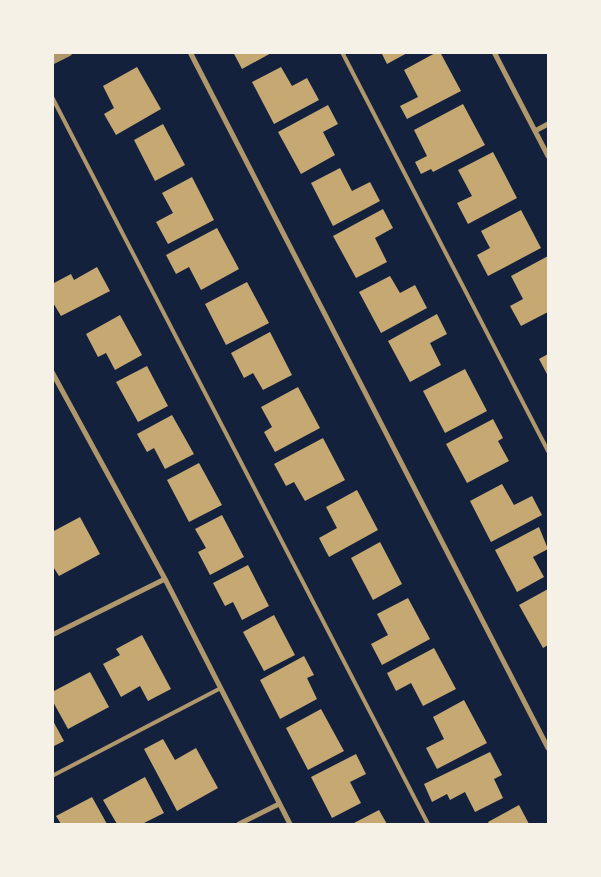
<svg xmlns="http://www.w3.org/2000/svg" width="601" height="877" font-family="'Asap Condensed',sans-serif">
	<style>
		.building { fill: #c6a872 }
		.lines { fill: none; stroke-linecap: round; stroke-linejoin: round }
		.service { stroke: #b1986c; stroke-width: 4 }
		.minor { stroke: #b1986c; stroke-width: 5 }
		.tertiary { stroke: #b1986c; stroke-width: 9 }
	</style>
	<rect width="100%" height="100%" fill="#14213d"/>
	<path class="building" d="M 233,52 L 273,52 L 242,69 Z
		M 381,52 L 409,52 L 387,64 Z
		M 437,52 L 440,52 L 461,91 L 407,119 L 400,106 L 418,97 L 404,70 Z
		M 137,67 L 161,109 L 116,135 L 104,114 L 114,108 L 103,86 Z
		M 281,67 L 292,86 L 307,78 L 319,100 L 274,124 L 252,82 Z
		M 463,104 L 485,145 L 433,172 L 431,169 L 421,174 L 415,162 L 427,156 L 414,130 Z
		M 328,105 L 338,124 L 323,132 L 335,155 L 301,174 L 278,132 Z
		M 163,124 L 185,165 L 155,181 L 134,140 Z
		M 493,152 L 517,198 L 468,224 L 457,203 L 472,196 L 458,170 Z
		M 340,168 L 352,191 L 370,182 L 380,201 L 333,226 L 311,183 Z
		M 192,177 L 214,220 L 168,244 L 156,222 L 173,213 L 162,193 Z
		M 383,209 L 393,228 L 375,238 L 387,262 L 356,278 L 333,236 Z
		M 521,210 L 541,248 L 488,276 L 477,255 L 490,248 L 481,231 Z
		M 217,228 L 239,269 L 201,290 L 189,267 L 176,274 L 166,255 Z
		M 548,256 L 548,312 L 521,326 L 510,306 L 523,299 L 511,276 Z
		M 97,267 L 110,291 L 61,316 L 52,301 L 52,284 L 71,274 L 74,280 Z
		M 390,276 L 400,293 L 415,285 L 427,308 L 381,333 L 359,292 Z
		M 247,282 L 269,323 L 226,345 L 205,304 Z
		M 437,314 L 447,334 L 430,343 L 441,365 L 410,382 L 388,341 Z
		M 120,315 L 142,355 L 115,370 L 106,353 L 98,357 L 86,334 Z
		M 270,332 L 292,375 L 263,390 L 253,373 L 244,378 L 231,353 Z
		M 548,354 L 548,376 L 539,359 Z
		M 147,366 L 168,406 L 138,422 L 116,382 Z
		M 465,369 L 487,411 L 445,433 L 423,391 Z
		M 298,387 L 320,428 L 275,452 L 264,432 L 272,427 L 261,407 Z
		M 172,415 L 194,454 L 165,469 L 154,448 L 147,452 L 137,434 Z
		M 493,419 L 503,438 L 498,441 L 509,461 L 467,483 L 446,444 Z
		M 323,438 L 345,480 L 305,501 L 294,482 L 286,486 L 274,464 Z
		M 199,463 L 222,505 L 189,522 L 167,480 Z
		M 502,484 L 514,505 L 532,496 L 542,515 L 491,542 L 470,501 Z
		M 357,490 L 378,530 L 329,557 L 319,538 L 337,528 L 326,507 Z
		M 222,515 L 244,557 L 210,575 L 198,552 L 206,548 L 195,529 Z
		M 80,517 L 100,554 L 59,576 L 52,565 L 52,532 Z
		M 539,527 L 548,549 L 533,557 L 544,577 L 517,592 L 495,550 Z
		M 380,542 L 402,584 L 373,600 L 351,558 Z
		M 248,565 L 269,606 L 242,620 L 233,602 L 225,606 L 213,583 Z
		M 548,589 L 548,645 L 543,648 L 519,605 Z
		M 408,598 L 430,639 L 382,665 L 371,644 L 388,635 L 377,614 Z
		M 274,615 L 295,655 L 264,671 L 243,632 Z
		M 142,635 L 171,689 L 148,701 L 140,686 L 121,697 L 103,664 L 120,655 L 116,649 Z
		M 434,648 L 456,689 L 423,706 L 411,683 L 396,691 L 387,673 Z
		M 304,656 L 314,675 L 307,678 L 317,699 L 280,719 L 260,680 Z
		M 90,672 L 109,707 L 68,729 L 52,700 L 52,692 Z
		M 464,700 L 487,743 L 437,769 L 426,748 L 444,739 L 433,717 Z
		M 321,709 L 344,751 L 308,770 L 286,728 Z
		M 52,719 L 64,741 L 52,747 Z
		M 163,739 L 175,760 L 196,748 L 218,788 L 177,811 L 144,749 Z
		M 490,752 L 502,775 L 494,779 L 503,798 L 475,812 L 465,792 L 450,800 L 447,794 L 432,802 L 424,784 Z
		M 356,754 L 366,774 L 350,782 L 361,803 L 332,818 L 311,777 Z
		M 145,777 L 164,813 L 142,824 L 117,824 L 103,800 Z
		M 92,797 L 107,824 L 61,824 L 56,816 Z
		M 519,805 L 529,824 L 489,824 L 488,822 Z
		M 379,810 L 387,824 L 352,824 Z"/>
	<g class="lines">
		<path class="service" d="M 342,52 L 548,451
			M 52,97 L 428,824
			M 52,776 L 219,689"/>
		<path class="minor" d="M 190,52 L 548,748
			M 494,52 L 548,156
			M 535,131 L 548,124
			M 52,372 L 165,579 L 290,824
			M 52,635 L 165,579
			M 239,824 L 279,804"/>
		<path class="tertiary" d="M 52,60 L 68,52"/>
	</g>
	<rect width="601" height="877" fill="none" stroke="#f6f1e7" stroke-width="108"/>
</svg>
